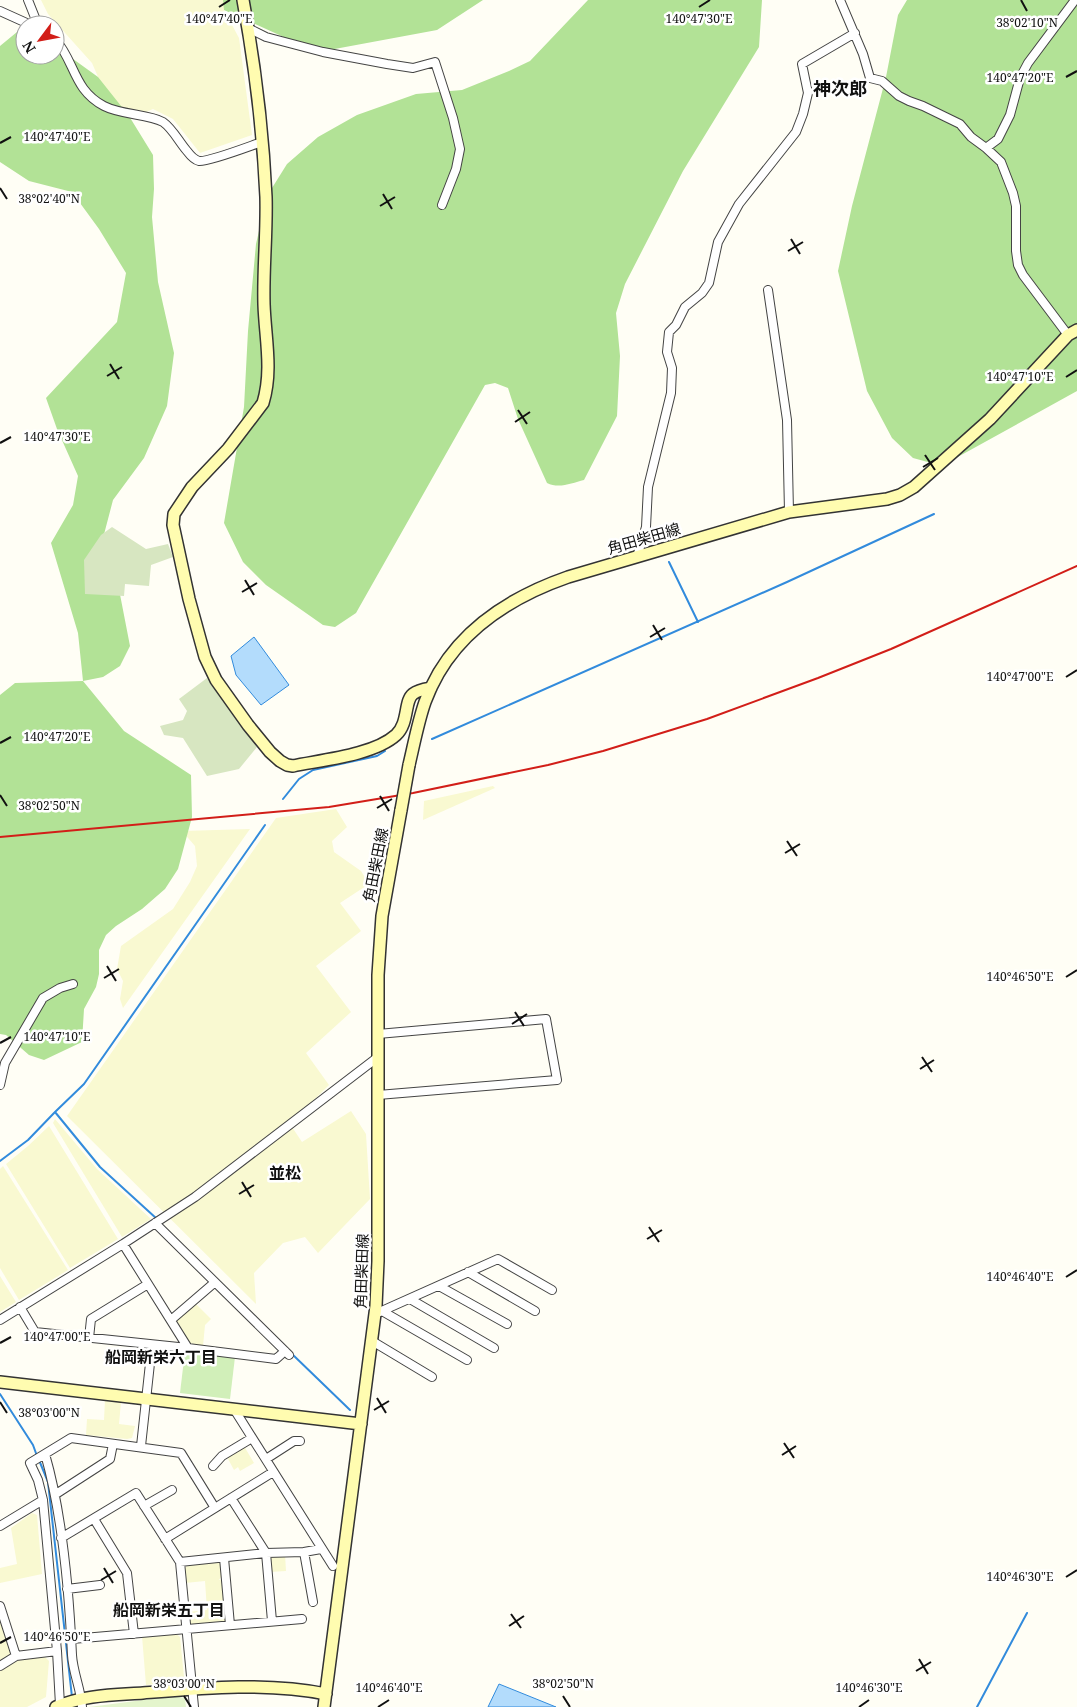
<svg xmlns="http://www.w3.org/2000/svg" width="1077" height="1707" font-family="'Noto Serif','Noto Sans JP',serif">
	<style>
		.farmland { fill: #f9f9d1 }
		.green { fill: #d1efb9 }
		.forest { fill: #b2e296 }
		.cemetery { fill: #d7e6c1 }
		.pitch { fill: #e4f5cc }
		.water { fill: #b3dcfc; stroke: #328bdc }
		.lines { fill: none; stroke-linecap: round; stroke-linejoin: round }
		.stream { stroke: #328bdc; stroke-width: 2 }
		.street-casing { stroke: #444; stroke-width: 10 }
		.secondary-casing { stroke: #333; stroke-width: 14 }
		.street { stroke: #fff; stroke-width: 8 }
		.secondary { stroke: #fffcb0; stroke-width: 11 }
		.rail { stroke: #d21e18; stroke-width: 2 }
		.secondary-bridge-casing { stroke: #333; stroke-width: 14; stroke-linecap: butt }
		.secondary-bridge { stroke: #fffcb0; stroke-width: 11 }
		.ticks { fill: none; stroke: #111; stroke-width: 2 }
		.labels { text-anchor: middle; stroke-width: 5; stroke-linejoin: round; paint-order: stroke }
		.street-label { font-size: 15px; fill: #111; stroke: #fff }
		.neighbourhood-label { font-size: 16px; font-weight: bold; fill: #111; stroke: #fff }
		.quarter-label { font-size: 18px; font-weight: bold; fill: #111; stroke: #fff }
		.ticks-label { font-size: 12px; text-anchor: middle; fill: #111; stroke: #fff; stroke-width: 5; stroke-linejoin: round; paint-order: stroke }
	</style>
	<rect width="100%" height="100%" fill="#fffef5"/>
	<path class="farmland" d="M 41,0 L 228,0 L 224,10 L 239,38 L 252,135 L 200,153 L 173,119 L 153,109 L 137,116 L 108,100 L 92,63 L 48,14 Z
		M 493,786 L 495,788 L 423,820 L 424,801 Z
		M 336,809 L 347,827 L 332,841 L 334,852 L 361,871 L 369,884 L 340,903 L 361,931 L 316,966 L 351,1012 L 306,1053 L 329,1085 L 290,1124 L 302,1142 L 351,1111 L 366,1134 L 370,1199 L 318,1253 L 305,1237 L 283,1243 L 254,1273 L 256,1304 L 67,1116 L 276,818 Z
		M 250,829 L 123,1008 L 120,999 L 123,981 L 117,969 L 121,946 L 173,909 L 190,882 L 197,866 L 195,846 L 182,831 Z
		M 55,1119 L 97,1169 L 151,1219 L 122,1237 L 53,1123 Z
		M 49,1126 L 118,1239 L 70,1268 L 6,1164 L 28,1146 Z
		M 3,1166 L 68,1270 L 19,1300 L 0,1268 L 0,1169 Z
		M 0,1276 L 16,1302 L 0,1312 Z
		M 194,1302 L 211,1319 L 205,1325 L 203,1346 L 189,1343 L 176,1322 L 179,1316 Z
		M 105,1400 L 121,1402 L 119,1424 L 135,1426 L 132,1438 L 127,1439 L 86,1435 L 87,1419 L 104,1420 Z
		M 244,1446 L 254,1463 L 240,1471 L 238,1467 L 234,1470 L 227,1457 Z
		M 32,1513 L 37,1515 L 42,1574 L 0,1583 L 0,1568 L 17,1564 L 11,1528 Z
		M 285,1554 L 286,1571 L 270,1572 L 269,1561 L 272,1556 Z
		M 219,1561 L 222,1565 L 223,1574 L 219,1580 L 223,1580 L 226,1621 L 192,1625 L 188,1622 L 187,1612 L 207,1610 L 205,1581 L 185,1583 L 184,1570 L 188,1564 Z
		M 0,1616 L 11,1651 L 10,1656 L 0,1662 Z
		M 175,1633 L 180,1637 L 184,1677 L 180,1682 L 146,1685 L 142,1636 Z
		M 45,1657 L 49,1661 L 46,1697 L 27,1707 L 0,1707 L 0,1669 L 16,1660 Z"/>
	<path class="green" d="M 185,1351 L 235,1357 L 230,1399 L 180,1393 Z"/>
	<path class="forest" d="M 223,0 L 483,0 L 437,30 L 313,53 L 299,44 L 224,10 Z
		M 588,0 L 762,0 L 759,47 L 683,171 L 625,284 L 616,313 L 620,356 L 617,416 L 584,480 C 572,483 559,489 547,483 L 518,419 L 508,388 L 495,383 L 485,385 L 356,613 L 335,627 L 323,625 L 266,585 L 243,562 L 224,523 L 244,407 L 248,331 L 256,244 L 267,196 L 287,164 L 318,137 L 357,115 L 416,94 L 462,90 L 509,71 L 530,61 Z
		M 907,0 L 1077,0 L 1077,391 L 945,464 L 935,464 L 913,458 L 892,438 L 867,391 L 838,271 L 852,206 L 886,77 L 898,15 Z
		M 25,29 L 25,55 L 55,55 L 55,43 L 62,51 L 98,77 L 129,116 L 153,155 L 154,189 L 152,217 L 158,282 L 174,353 L 167,406 L 144,458 L 113,500 L 102,542 L 117,579 L 130,646 L 120,666 L 103,677 L 83,681 L 124,731 L 191,775 L 192,817 L 178,869 L 165,889 L 142,909 L 116,926 L 106,935 L 99,950 L 99,974 L 96,987 L 84,1009 L 82,1042 L 44,1060 L 29,1055 L 6,1035 L 0,1034 L 0,695 L 15,683 L 83,681 L 78,633 L 51,543 L 73,505 L 78,476 L 57,429 L 46,398 L 117,322 L 126,273 L 99,229 L 72,192 L 29,181 L 0,162 L 0,46 L 17,32 Z"/>
	<path class="cemetery" d="M 112,527 L 146,549 L 168,544 L 173,557 L 151,565 L 149,586 L 125,584 L 124,596 L 85,594 L 84,560 L 101,535 Z
		M 207,678 L 257,747 L 239,769 L 207,776 L 183,738 L 164,735 L 160,726 L 183,720 L 187,711 L 179,699 Z"/>
	<path class="pitch" d="M 174,1696 L 185,1698 L 186,1707 L 89,1707 Z"/>
	<path class="water" d="M 254,637 L 289,685 L 261,705 L 236,675 L 231,656 Z
		M 499,1684 L 556,1707 L 488,1707 Z"/>
	<g class="lines">
		<path class="stream" d="M 669,562 L 698,622
			M 432,739 L 787,582 L 934,514
			M 283,799 L 299,779 L 313,770 L 377,756 L 385,751
			M 0,1161 L 28,1140 L 55,1112
			M 157,1219 L 100,1167 L 55,1112 L 84,1084 L 265,825
			M 291,1353 L 350,1410
			M 0,1394 L 33,1445 L 37,1456
			M 39,1460 L 48,1482 L 72,1697
			M 977,1707 L 1027,1613"/>
		<defs>
			<path id="street" d="M 28,0 L 38,25
				M 840,0 L 863,54 L 870,78 L 882,81 L 899,96 L 909,101 L 923,106 L 960,124 L 971,137 L 986,148 L 1001,162 L 1013,193 L 1016,206 L 1016,251 L 1018,265 L 1023,275 L 1068,335
				M 0,11 L 31,25
				M 248,28 L 266,37 L 323,52 L 387,64 L 413,68 L 435,62 L 453,118 L 460,149 L 456,169 L 442,205
				M 55,39 C 75,61 73,90 104,106 C 121,115 149,114 163,122 C 173,129 179,142 187,151 C 190,155 195,160 199,161 C 209,162 250,146 262,142
				M 986,148 L 998,139 L 1010,115 L 1020,78 L 1028,63 L 1075,0
				M 768,290 L 787,420 L 789,512
				M 637,557 L 646,527 L 648,487 L 671,393 L 672,368 L 667,352 L 669,332 L 676,325 L 685,307 L 702,293 L 709,283 L 718,242 L 739,204 L 796,132 L 803,114 L 808,93 L 802,64 L 855,33
				M 0,1085 L 5,1063 L 43,998 L 60,988 L 73,984
				M 378,1095 L 557,1080 L 546,1019 L 378,1034
				M 155,1223 L 289,1355
				M 123,1244 L 188,1348
				M 468,1272 L 535,1311
				M 439,1286 L 507,1324
				M 410,1299 L 494,1348
				M 20,1307 L 35,1332 L 188,1348 L 276,1359 L 285,1351
				M 382,1311 L 467,1360
				M 375,1314 L 498,1259 L 552,1290
				M 0,1320 L 123,1244 L 195,1197 L 378,1057
				M 171,1320 L 214,1283
				M 89,1338 L 91,1319 L 148,1284
				M 372,1341 L 432,1377
				M 234,1409 L 333,1566
				M 141,1446 L 152,1345
				M 45,1454 C 63,1516 69,1590 72,1655 C 73,1673 81,1689 82,1707
				M 266,1459 L 294,1441 L 300,1441
				M 213,1466 L 222,1456 L 252,1438
				M 56,1494 L 110,1459 L 113,1444
				M 231,1498 L 266,1553 L 304,1552 L 321,1549
				M 144,1506 L 172,1490
				M 94,1519 L 127,1573 L 134,1634
				M 0,1526 L 43,1500
				M 61,1538 L 136,1493 L 180,1562 L 194,1707
				M 165,1539 L 273,1472
				M 304,1552 L 313,1602
				M 224,1558 L 230,1625
				M 180,1562 L 266,1553 L 272,1621
				M 67,1589 L 100,1585
				M 0,1606 L 16,1656
				M 72,1639 L 302,1619
				M 0,1666 L 16,1656 L 57,1651
				M 60,1705 L 57,1651 L 43,1500 L 38,1480 L 30,1463 L 71,1438 L 181,1453 L 215,1508"/>
			<path id="secondary" d="M 243,0 C 255,65 263,132 266,197 C 267,233 263,268 264,304 C 265,337 273,370 263,403 L 228,449 L 192,487 L 174,514 L 173,525 L 189,599 L 205,657 L 216,680 L 248,725 L 270,752 L 280,761 L 287,765 L 293,766 C 322,760 374,755 396,735 C 409,723 404,701 413,694 C 418,690 425,689 431,688
				M 409,765 C 414,744 418,722 425,702 C 449,636 505,599 568,577 L 789,512 L 887,499 L 900,495 L 914,487 L 990,419 L 1068,335 L 1077,330
				M 0,1382 L 361,1424
				M 56,1707 C 83,1695 114,1695 143,1693 C 203,1688 266,1682 326,1694
				M 324,1707 L 376,1306 L 378,1261 L 378,975 L 382,916 L 401,810"/>
		</defs>
		<use href="#street" class="street-casing"/>
		<use href="#secondary" class="secondary-casing"/>
		<use href="#street" class="street"/>
		<use href="#secondary" class="secondary"/>
		<path class="rail" d="M 0,837 L 329,807 L 413,793 L 548,765 L 603,751 L 707,719 L 818,678 L 891,649 L 1077,566"/>
		<defs>
			<path id="secondary-bridge" d="M 401,810 L 409,765"/>
		</defs>
		<use href="#secondary-bridge" class="secondary-bridge-casing"/>
		<use href="#secondary-bridge" class="secondary-bridge"/>
	</g>
	<path class="ticks" d="M 1021,0 L 1027,11M 219,7 L 230,0M 699,7 L 710,0M 1066,77 L 1077,71M 0,143 L 11,137M 0,188 L 7,199M 383,194 L 392,209M 380,206 L 395,197M 791,239 L 800,254M 788,251 L 803,242M 110,364 L 119,379M 107,376 L 122,367M 1066,377 L 1077,370M 518,410 L 527,424M 515,422 L 530,412M 0,443 L 11,437M 925,455 L 935,470M 923,467 L 938,458M 245,580 L 254,595M 242,592 L 257,583M 653,625 L 662,640M 650,637 L 665,628M 1066,677 L 1077,670M 0,743 L 11,737M 0,795 L 7,806M 380,796 L 389,811M 377,808 L 392,799M 787,841 L 797,856M 785,853 L 800,844M 107,966 L 116,981M 1066,977 L 1077,970M 104,978 L 119,969M 515,1012 L 524,1026M 512,1024 L 527,1014M 0,1043 L 11,1037M 922,1057 L 932,1072M 920,1069 L 934,1060M 242,1182 L 251,1197M 239,1194 L 254,1185M 649,1227 L 659,1242M 647,1239 L 662,1230M 1066,1277 L 1077,1270M 0,1343 L 11,1337M 377,1398 L 386,1413M 0,1402 L 7,1413M 374,1410 L 389,1401M 784,1443 L 794,1458M 782,1455 L 796,1446M 104,1568 L 113,1583M 1066,1577 L 1077,1570M 101,1580 L 116,1571M 511,1614 L 521,1628M 509,1626 L 524,1616M 0,1643 L 11,1637M 919,1659 L 928,1674M 916,1671 L 931,1662M 184,1696 L 191,1707M 563,1696 L 570,1707M 378,1707 L 389,1700M 859,1707 L 869,1700"/>
	<g class="labels">
		<g class="street-label">
			<text transform="translate(644 539) rotate(-16)" y="5">角田柴田線</text>
			<text transform="translate(376 865) rotate(-79)" y="5">角田柴田線</text>
			<text transform="translate(362 1271) rotate(-88)" y="5">角田柴田線</text>
		</g>
		<g class="neighbourhood-label">
			<text x="285" y="1179">並松</text>
			<text x="161" y="1363">船岡新栄六丁目</text>
			<text x="169" y="1616">船岡新栄五丁目</text>
		</g>
		<g class="quarter-label">
			<text x="840" y="95">神次郎</text>
		</g>
	</g>
	<g class="ticks-label">
		<text x="219" y="23">140°47'40"E</text>
		<text x="699" y="23">140°47'30"E</text>
		<text x="1027" y="27">38°02'10"N</text>
		<text x="1020" y="82">140°47'20"E</text>
		<text x="57" y="141">140°47'40"E</text>
		<text x="49" y="203">38°02'40"N</text>
		<text x="1020" y="381">140°47'10"E</text>
		<text x="57" y="441">140°47'30"E</text>
		<text x="1020" y="681">140°47'00"E</text>
		<text x="57" y="741">140°47'20"E</text>
		<text x="49" y="810">38°02'50"N</text>
		<text x="1020" y="981">140°46'50"E</text>
		<text x="57" y="1041">140°47'10"E</text>
		<text x="1020" y="1281">140°46'40"E</text>
		<text x="57" y="1341">140°47'00"E</text>
		<text x="49" y="1417">38°03'00"N</text>
		<text x="1020" y="1581">140°46'30"E</text>
		<text x="57" y="1641">140°46'50"E</text>
		<text x="184" y="1688">38°03'00"N</text>
		<text x="563" y="1688">38°02'50"N</text>
		<text x="389" y="1692">140°46'40"E</text>
		<text x="869" y="1692">140°46'30"E</text>
	</g>
	<g transform="translate(40 40) rotate(238)"><circle r="24" fill="#ffffff" stroke="#a0a0a0"/>
	<path d="M0-4L9 19L0 12L-9 19Z" fill="#d21e18"/>
	<text y="-8" font-size="14" font-weight="bold" text-anchor="middle" fill="#111111">N</text>
	</g>
</svg>
